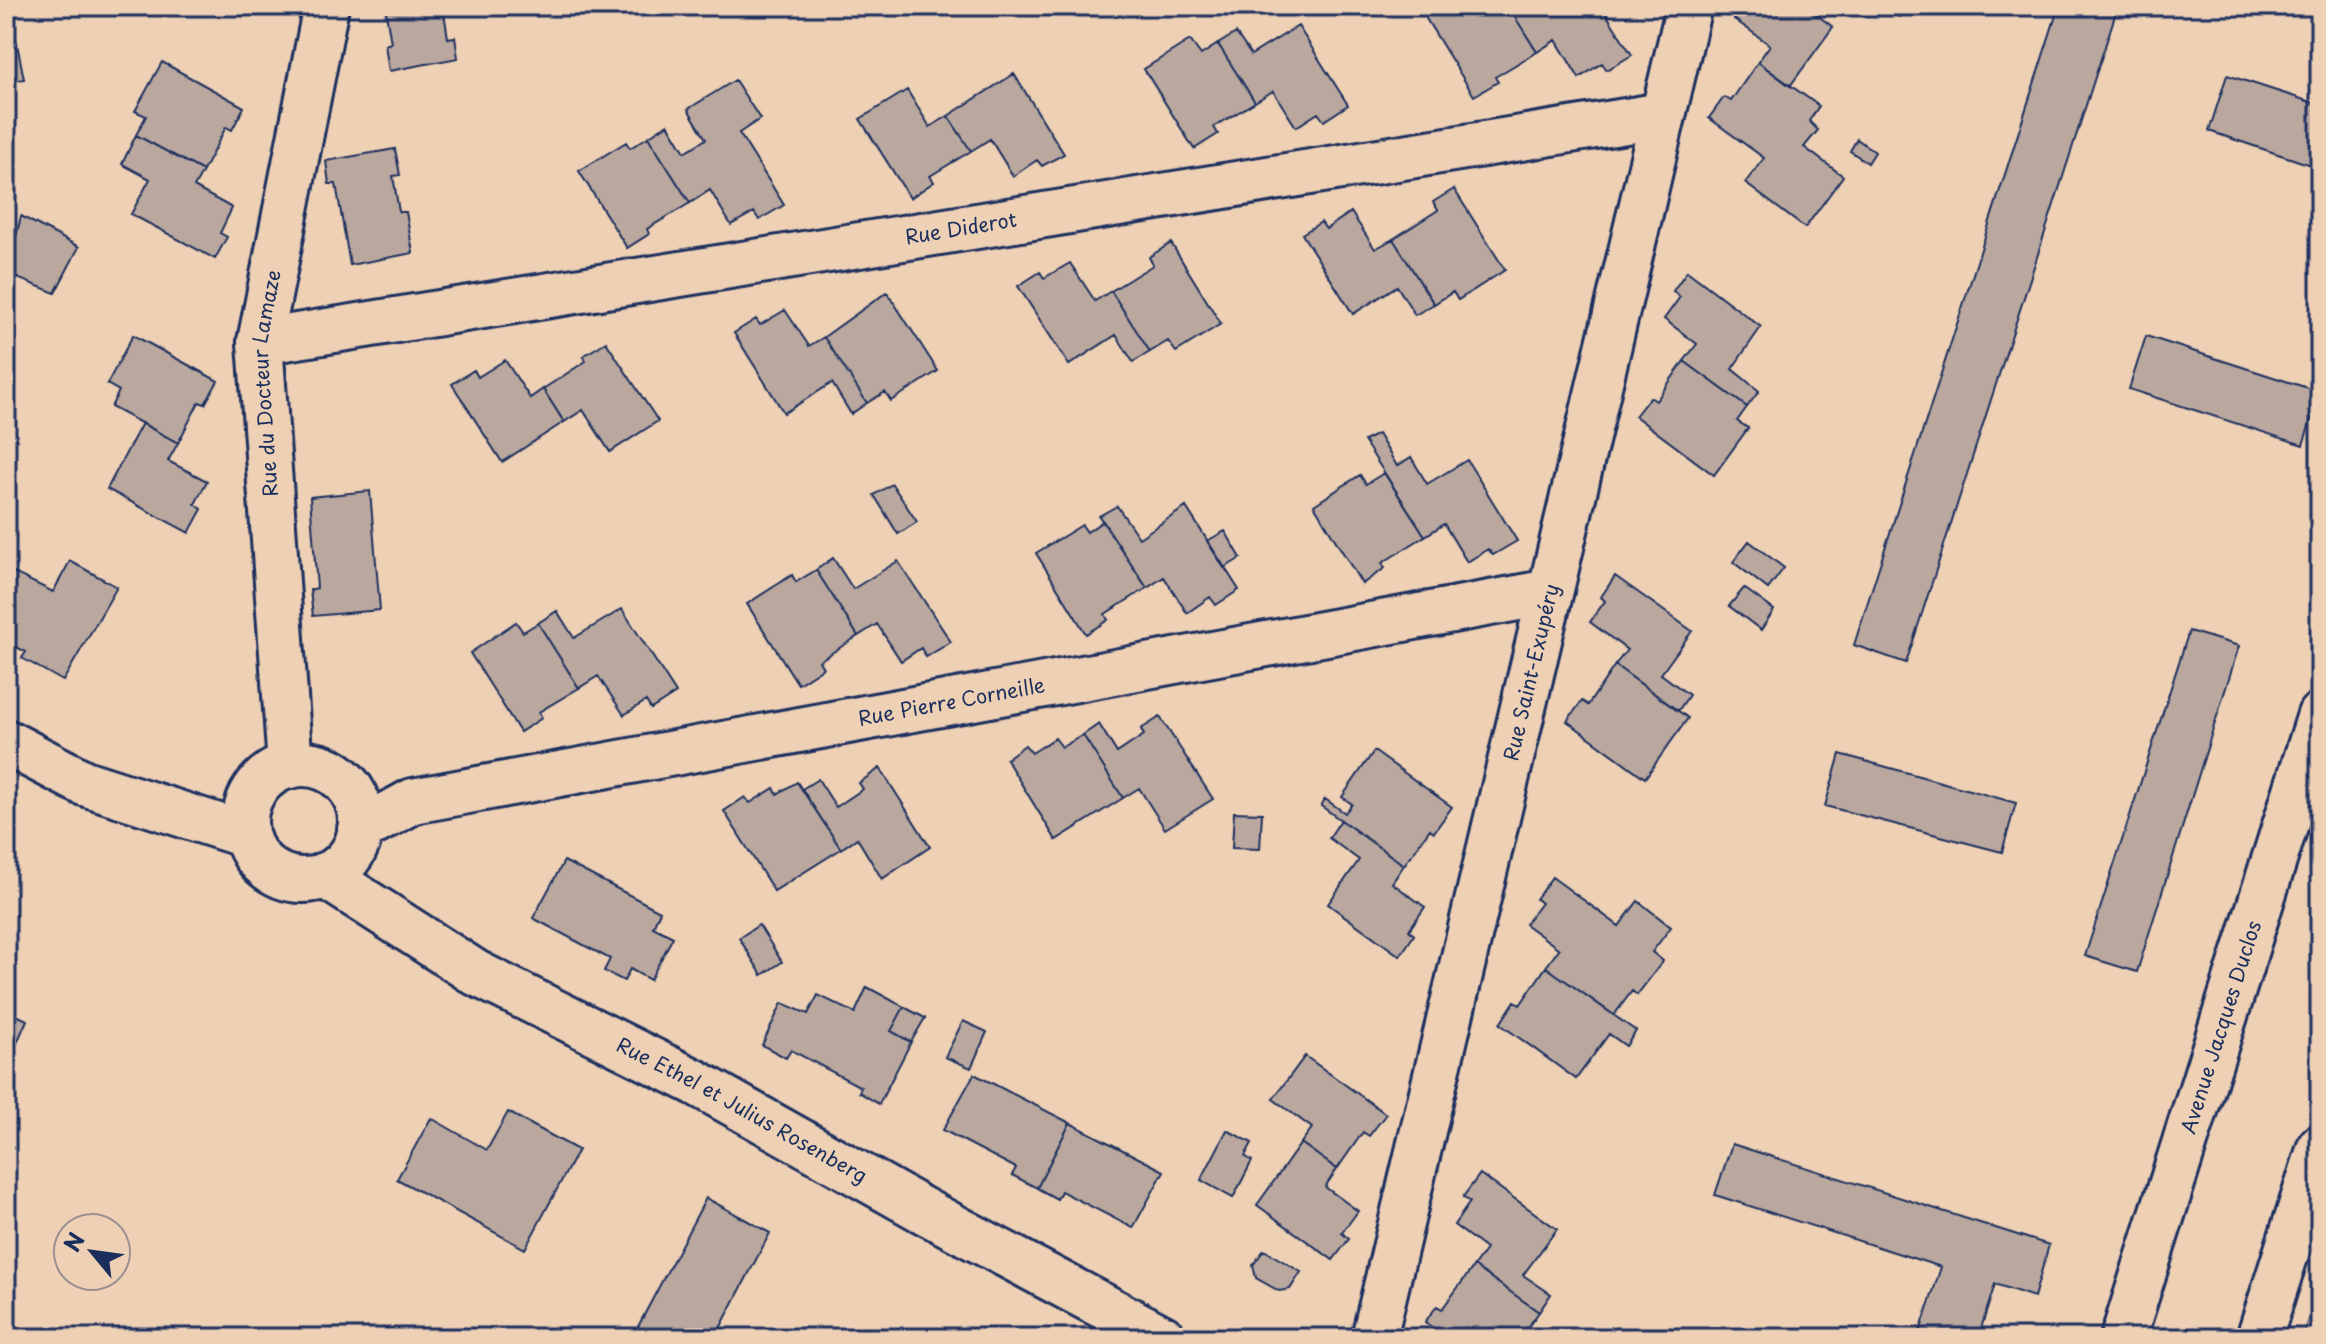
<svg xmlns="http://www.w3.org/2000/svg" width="2326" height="1344" font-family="'Playpen Sans',sans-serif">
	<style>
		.green { fill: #cfb8a8; stroke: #757483; stroke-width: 2 }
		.building { fill: #baa89f; stroke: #1b2f5e; stroke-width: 2 }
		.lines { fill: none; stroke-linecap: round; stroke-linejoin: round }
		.minor-casing { stroke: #1b2f5e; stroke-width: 50 }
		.minor { stroke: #eed0b4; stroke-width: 44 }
		.labels { text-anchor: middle; stroke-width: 7; stroke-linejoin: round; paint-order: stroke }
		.street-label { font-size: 20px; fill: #1b2f5e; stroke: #eed0b4 }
	</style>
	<rect width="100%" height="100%" fill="#eed0b4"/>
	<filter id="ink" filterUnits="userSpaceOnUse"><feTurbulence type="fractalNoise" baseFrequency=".0125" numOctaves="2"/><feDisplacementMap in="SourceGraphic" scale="16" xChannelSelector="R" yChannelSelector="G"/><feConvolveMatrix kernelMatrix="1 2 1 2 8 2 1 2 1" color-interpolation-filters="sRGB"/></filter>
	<g filter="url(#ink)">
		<path class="green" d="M 2320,1289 L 2320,1338 L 2302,1338 Z"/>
		<path class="building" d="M 385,6 L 443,6 L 448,38 L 455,37 L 458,58 L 389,71 L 385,45 L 391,43 Z
			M 1443,6 L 1508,6 L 1537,52 L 1495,77 L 1498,82 L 1474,96 L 1425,17 Z
			M 1508,6 L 1601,6 L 1632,55 L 1607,70 L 1602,63 L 1579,78 L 1556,40 L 1537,52 Z
			M 1744,6 L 1805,6 L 1833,27 L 1790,86 L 1758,62 L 1770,45 L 1734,19 Z
			M 1885,6 L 1908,6 L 1900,17 Z
			M 2059,6 L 2118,6 L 1906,663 L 1854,645 Z
			M 12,19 L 24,79 L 6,82 L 6,20 Z
			M 1298,26 L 1348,105 L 1324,121 L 1318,113 L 1296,127 L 1273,91 L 1255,102 L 1218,44 L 1236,33 L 1251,55 Z
			M 1190,40 L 1201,55 L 1218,44 L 1255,102 L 1214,127 L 1218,134 L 1194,149 L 1144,69 Z
			M 162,62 L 244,107 L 232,130 L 226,127 L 203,171 L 136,135 L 146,116 L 135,111 Z
			M 1758,62 L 1819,106 L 1809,121 L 1818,130 L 1804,147 L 1843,176 L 1805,228 L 1745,183 L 1764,158 L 1709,118 L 1724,97 L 1731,101 Z
			M 1014,74 L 1064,154 L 1042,166 L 1037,160 L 1013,176 L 990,139 L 971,151 L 948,116 Z
			M 2227,75 L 2320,105 L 2320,168 L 2209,131 Z
			M 735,80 L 760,119 L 739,133 L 784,205 L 759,220 L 754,212 L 731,225 L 710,190 L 690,203 L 648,137 L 668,124 L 685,152 L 706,139 L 688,109 Z
			M 907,90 L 930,127 L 948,116 L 971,151 L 930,176 L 934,182 L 910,198 L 860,119 Z
			M 136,135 L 203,171 L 194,187 L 232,208 L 220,233 L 227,237 L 215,259 L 131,214 L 150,179 L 122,164 Z
			M 648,137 L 690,203 L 647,229 L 649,234 L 627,248 L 579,171 L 626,142 L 630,148 Z
			M 1857,139 L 1875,152 L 1868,163 L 1850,151 Z
			M 395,149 L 400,175 L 393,176 L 399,212 L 406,212 L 413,253 L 350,265 L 336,184 L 329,184 L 326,161 Z
			M 1454,189 L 1505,270 L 1458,300 L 1453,292 L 1434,304 L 1393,239 L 1438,210 L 1433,202 Z
			M 1351,212 L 1375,249 L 1393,239 L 1434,304 L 1415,315 L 1397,286 L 1353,314 L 1302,234 L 1321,222 L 1326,229 Z
			M 21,216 L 79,247 L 55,293 L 7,274 Z
			M 1171,243 L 1221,324 L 1176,352 L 1168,341 L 1150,352 L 1111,291 L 1153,265 L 1149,257 Z
			M 1070,263 L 1095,301 L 1111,291 L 1150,352 L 1133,362 L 1116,335 L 1069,365 L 1018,286 L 1040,272 L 1044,278 Z
			M 1687,271 L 1761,327 L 1732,369 L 1759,391 L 1747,407 L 1684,361 L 1697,344 L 1664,319 L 1680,297 L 1673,291 Z
			M 887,292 L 938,371 L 891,401 L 885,392 L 867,403 L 824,337 Z
			M 785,310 L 809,346 L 824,337 L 867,403 L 851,414 L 832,383 L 784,413 L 734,333 L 756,319 L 760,325 Z
			M 133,335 L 218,381 L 205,404 L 199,402 L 178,443 L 111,407 L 119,391 L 107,384 Z
			M 2146,336 L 2320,392 L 2303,445 L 2129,389 Z
			M 606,342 L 658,421 L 610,452 L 583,410 L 564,422 L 543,389 L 586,361 L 583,356 Z
			M 505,360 L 530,398 L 543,389 L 564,422 L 502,462 L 452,384 L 474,370 L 478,377 Z
			M 1684,361 L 1747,407 L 1737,421 L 1748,428 L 1714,475 L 1635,416 L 1650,397 L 1656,401 Z
			M 142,423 L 178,443 L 168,461 L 207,481 L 195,504 L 202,509 L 189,533 L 107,489 Z
			M 1378,434 L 1397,466 L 1411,457 L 1427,484 L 1467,460 L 1517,541 L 1493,555 L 1488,549 L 1467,562 L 1444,524 L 1425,536 L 1364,441 Z
			M 1384,473 L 1425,536 L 1382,563 L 1385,568 L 1362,584 L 1314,505 L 1360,475 L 1366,484 Z
			M 892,484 L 917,522 L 898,534 L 874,495 Z
			M 370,491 L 380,610 L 313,616 L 310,590 L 317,588 L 310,497 Z
			M 1117,506 L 1139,538 L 1186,507 L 1239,590 L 1216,605 L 1210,597 L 1187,613 L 1164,577 L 1147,588 L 1099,516 Z
			M 1103,521 L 1147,588 L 1105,614 L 1108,620 L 1086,634 L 1036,553 L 1082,525 L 1087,532 Z
			M 1225,531 L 1241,558 L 1224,568 L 1207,541 Z
			M 1749,541 L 1784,568 L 1768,589 L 1733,562 Z
			M 833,558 L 853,589 L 898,561 L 951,642 L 926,657 L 921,648 L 901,661 L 877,624 L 858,636 L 816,570 Z
			M 70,561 L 117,587 L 63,681 L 22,658 L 26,652 L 6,642 L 6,569 L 53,592 Z
			M 816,570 L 858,636 L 819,661 L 823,668 L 798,684 L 747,604 L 792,575 L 796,582 Z
			M 1615,576 L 1692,631 L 1661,674 L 1689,695 L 1678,711 L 1615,665 L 1627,650 L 1590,622 L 1605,601 L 1601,597 Z
			M 1744,588 L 1774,610 L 1761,630 L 1729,606 Z
			M 622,609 L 676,693 L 651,709 L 646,701 L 624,715 L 598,676 L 579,688 L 538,623 L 557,611 L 574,638 Z
			M 516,622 L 523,632 L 538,623 L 579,688 L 539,712 L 542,718 L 520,732 L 470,653 Z
			M 2189,631 L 2239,646 L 2137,972 L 2085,956 Z
			M 1615,665 L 1688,718 L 1645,778 L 1567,721 L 1582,701 L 1588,705 Z
			M 1160,717 L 1213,799 L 1165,829 L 1139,788 L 1123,798 L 1083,735 L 1099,724 L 1117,753 L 1144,735 L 1141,729 Z
			M 1083,735 L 1123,798 L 1056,840 L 1006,759 L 1025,745 L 1032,753 L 1055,738 L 1062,747 Z
			M 1374,751 L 1452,807 L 1434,832 L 1430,829 L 1404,865 L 1321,806 L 1325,799 L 1345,813 L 1352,804 L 1342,797 Z
			M 1840,754 L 2016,803 L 2002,852 L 1825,806 Z
			M 880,768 L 930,847 L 882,879 L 857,838 L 841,849 L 802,789 L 818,779 L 836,807 L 863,789 L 859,783 Z
			M 797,782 L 841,849 L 774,891 L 724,811 L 745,797 L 750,803 L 774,788 L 777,794 Z
			M 1234,812 L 1262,813 L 1260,849 L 1232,848 Z
			M 1341,820 L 1404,865 L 1392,883 L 1425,907 L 1409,930 L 1414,935 L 1400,956 L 1328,904 L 1359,860 L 1329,838 Z
			M 564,861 L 660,911 L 653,927 L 673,937 L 650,980 L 630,969 L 624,981 L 604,971 L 610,959 L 533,918 Z
			M 1552,877 L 1619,926 L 1638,901 L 1671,927 L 1652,952 L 1663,961 L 1637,995 L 1632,991 L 1614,1015 L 1546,967 L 1559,949 L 1525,924 L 1541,903 L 1536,899 Z
			M 759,925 L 782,962 L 762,975 L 739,938 Z
			M 1546,967 L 1636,1031 L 1626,1046 L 1609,1034 L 1576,1079 L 1500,1024 L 1515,1001 L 1520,1005 Z
			M 867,987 L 904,1007 L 891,1031 L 911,1042 L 879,1104 L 859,1092 L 861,1087 L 791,1050 L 786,1058 L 762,1045 L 782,1003 L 808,1014 L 818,995 L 855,1013 Z
			M 904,1007 L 925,1018 L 911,1042 L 891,1031 Z
			M 6,1010 L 27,1020 L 6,1068 Z
			M 963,1021 L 987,1032 L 971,1068 L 945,1057 Z
			M 1305,1056 L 1386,1114 L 1369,1136 L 1363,1132 L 1337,1169 L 1301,1143 L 1312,1128 L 1273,1099 Z
			M 974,1074 L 1070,1123 L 1037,1188 L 1012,1175 L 1016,1168 L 943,1130 Z
			M 508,1112 L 578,1150 L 525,1249 L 397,1179 L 431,1118 L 487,1150 Z
			M 1070,1123 L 1164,1171 L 1133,1228 L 1061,1191 L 1057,1199 L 1037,1188 Z
			M 1227,1130 L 1252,1143 L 1245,1156 L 1252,1161 L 1233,1198 L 1201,1180 Z
			M 1301,1143 L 1337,1169 L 1325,1187 L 1358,1211 L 1342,1233 L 1349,1239 L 1333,1260 L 1257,1205 Z
			M 1732,1144 L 2049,1245 L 2034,1297 L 1995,1284 L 1978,1338 L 1918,1338 L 1941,1267 L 1715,1195 Z
			M 1480,1174 L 1557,1229 L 1523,1275 L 1551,1294 L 1539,1312 L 1474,1266 L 1486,1249 L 1454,1225 L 1470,1202 L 1463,1197 Z
			M 706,1198 L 770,1233 L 715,1338 L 632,1338 Z
			M 1264,1250 L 1301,1272 L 1290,1289 L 1279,1291 L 1256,1278 L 1253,1265 Z
			M 1474,1266 L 1539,1312 L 1528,1327 L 1539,1334 L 1536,1338 L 1446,1338 L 1425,1322 L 1437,1306 L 1442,1309 Z"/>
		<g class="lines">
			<defs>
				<g id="minor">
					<path id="s1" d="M 260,342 L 1663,115"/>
					<path d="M 6,742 L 84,783 L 246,835"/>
					<circle cx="303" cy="822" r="58"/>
					<path id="s2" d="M 290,766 L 260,342 L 326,6"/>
					<path id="s3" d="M 360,830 L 413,801 L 1550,592"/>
					<path id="s4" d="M 324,875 L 476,973 L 695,1082 L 926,1212 L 1163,1338"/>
					<path id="s5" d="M 1374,1338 L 1689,6"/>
					<path id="s6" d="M 2123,1338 L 2320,715"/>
					<path d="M 2259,1338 L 2320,1147"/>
				</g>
			</defs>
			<use href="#minor" class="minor-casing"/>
			<use href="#minor" class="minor"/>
		</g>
	</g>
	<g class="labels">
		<g class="street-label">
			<text dy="7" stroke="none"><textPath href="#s1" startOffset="710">Rue Diderot</textPath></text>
			<text dy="7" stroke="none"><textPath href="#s2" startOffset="384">Rue du Docteur Lamaze</textPath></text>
			<text dy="7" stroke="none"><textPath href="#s5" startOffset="684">Rue Saint-Exupéry</textPath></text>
			<text dy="7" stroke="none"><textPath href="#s3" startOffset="608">Rue Pierre Corneille</textPath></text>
			<text dy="7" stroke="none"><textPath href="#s6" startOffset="326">Avenue Jacques Duclos</textPath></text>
			<text dy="7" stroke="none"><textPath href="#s4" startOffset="480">Rue Ethel et Julius Rosenberg</textPath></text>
		</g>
	</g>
	<rect width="2326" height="1344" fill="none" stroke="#eed0b4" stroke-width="32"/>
	<rect x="16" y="16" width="2294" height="1312" fill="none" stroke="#1b2f5e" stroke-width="3" filter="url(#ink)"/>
	<g transform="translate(92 1252) rotate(299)"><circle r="38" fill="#eed0b4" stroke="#9a9092" stroke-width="2"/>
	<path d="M0-6L14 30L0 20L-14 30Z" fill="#1b2f5e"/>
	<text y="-12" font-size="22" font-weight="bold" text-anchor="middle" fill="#1b2f5e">N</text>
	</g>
</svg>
